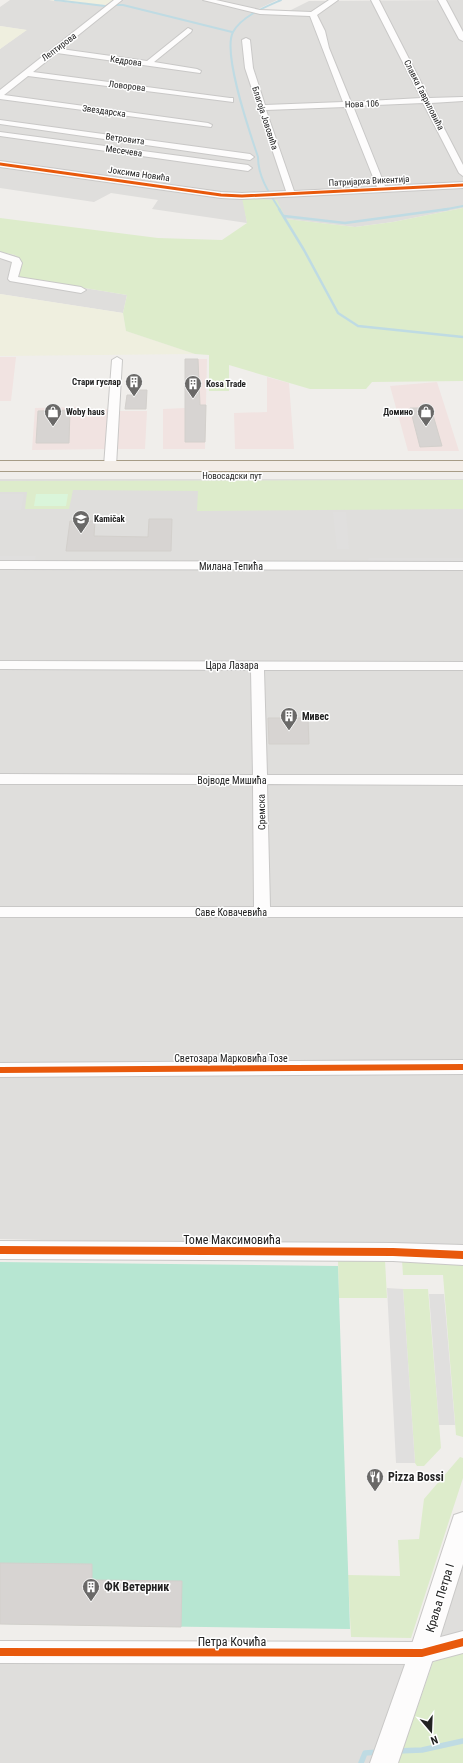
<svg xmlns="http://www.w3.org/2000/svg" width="463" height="1763" font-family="'Roboto Condensed',sans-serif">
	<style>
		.residential { fill: #dfdedc }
		.commercial { fill: #f1e3e1 }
		.farmland { fill: #efefdf }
		.grass { fill: #ddeccb }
		.park { fill: #daf5da }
		.pitch { fill: #b7e6d2 }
		.parking { fill: #e0dfde }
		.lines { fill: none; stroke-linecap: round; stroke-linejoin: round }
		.stream-far2 { stroke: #bfdbe3; stroke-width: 2 }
		.stream-far1 { stroke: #bfdbe3; stroke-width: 2.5 }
		.stream { stroke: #bfdbe3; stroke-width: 5.5 }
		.building { fill: #d7d4d2; stroke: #d3d0cc }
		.minor-casing { stroke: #c9c8c7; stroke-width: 2 }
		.tertiary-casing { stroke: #c9c8c7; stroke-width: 2 }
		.primary-casing { stroke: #a79c86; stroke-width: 2 }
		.minor { fill: #fdfcfc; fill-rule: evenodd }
		.tertiary { fill: #fdfcfc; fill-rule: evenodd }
		.primary { fill: #f3ede7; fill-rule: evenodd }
		.cycleway-far2-casing { stroke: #fff; stroke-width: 4.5 }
		.cycleway-far1-casing { stroke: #fff; stroke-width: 9 }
		.cycleway-casing { stroke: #fff; stroke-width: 10 }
		.cycleway-far2 { stroke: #e8590c; stroke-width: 3 }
		.cycleway-far1 { stroke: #e8590c; stroke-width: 6 }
		.cycleway { stroke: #e8590c; stroke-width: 8 }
		.labels { text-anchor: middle; stroke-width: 3; stroke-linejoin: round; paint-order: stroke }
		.far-street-label { font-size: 9px; fill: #222; stroke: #fff }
		.far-poi-label { font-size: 9px; font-weight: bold; fill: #222; stroke: #fff; text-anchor: start }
		.street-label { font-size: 10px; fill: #222; stroke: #fff }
		.poi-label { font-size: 10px; font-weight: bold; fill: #222; stroke: #fff; text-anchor: start }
		.near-street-label { font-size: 12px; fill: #222; stroke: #fff }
		.near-poi-label { font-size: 12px; font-weight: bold; fill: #222; stroke: #fff; text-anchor: start }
	</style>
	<rect width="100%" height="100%" fill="#f0eeeb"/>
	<path class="residential" d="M 10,0 L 49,0 L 82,4 L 105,5 L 114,0 L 277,0 L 256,10 L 289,11 L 309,1 L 463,0 L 463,208 L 393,222 L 355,227 L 286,219 L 252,199 L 243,198 L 247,223 L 152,209 L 158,200 L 111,193 L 94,202 L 0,188 L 0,49 L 26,30 L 0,26 L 0,7 Z
		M 0,252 L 15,255 L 22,263 L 18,277 L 127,295 L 123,313 L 0,294 Z
		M 0,479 L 463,479 L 463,1250 L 0,1239 Z
		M 463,1543 L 463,1635 L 430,1644 Z
		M 0,1659 L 407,1665 L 375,1763 L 0,1763 Z"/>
	<path class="commercial" d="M 0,357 L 16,357 L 11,401 L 0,401 Z
		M 185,359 L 207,359 L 205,449 L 163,449 L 163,409 L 185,408 Z
		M 267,377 L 289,383 L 294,449 L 235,449 L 234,413 L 267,412 Z
		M 437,382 L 459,451 L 408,451 L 390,386 Z
		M 77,407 L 77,409 L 109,409 L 106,449 L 32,450 L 35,408 Z
		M 119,411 L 147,411 L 145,449 L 116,449 Z"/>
	<path class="farmland" d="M 49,0 L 114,0 L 105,5 L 83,4 Z
		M 0,26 L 27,30 L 0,49 Z
		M 0,294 L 123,313 L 126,331 L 195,354 L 0,356 Z"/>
	<path class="grass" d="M 242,198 L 277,200 L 286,219 L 355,227 L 393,222 L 463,208 L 463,381 L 372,382 L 366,389 L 310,389 L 229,365 L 229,391 L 209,391 L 209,355 L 195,354 L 126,331 L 123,313 L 127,295 L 18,277 L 22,263 L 15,255 L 0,252 L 0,218 L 158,238 L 222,240 L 247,223 Z
		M 463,480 L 463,509 L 197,511 L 198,491 L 73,490 L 69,509 L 25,509 L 27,492 L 0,492 L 0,481 Z
		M 338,1260 L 385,1260 L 387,1298 L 339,1298 Z
		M 402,1260 L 463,1262 L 463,1437 L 456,1435 L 443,1275 L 403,1275 Z
		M 403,1289 L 428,1289 L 441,1448 L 424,1466 L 417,1466 L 415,1463 Z
		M 460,1457 L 463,1458 L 463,1478 L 411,1638 L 351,1637 L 348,1575 L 400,1576 L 398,1540 L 419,1539 L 424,1499 Z
		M 463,1653 L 463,1763 L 398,1763 L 433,1662 Z"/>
	<path class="park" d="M 36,494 L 68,494 L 66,506 L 34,506 Z"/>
	<path class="pitch" d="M 0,1262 L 338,1266 L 350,1629 L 0,1624 Z"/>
	<path class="parking" d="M 0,494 L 24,494 L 21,510 L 0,510 Z
		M 333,512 L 346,512 L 349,549 L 337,549 Z
		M 0,556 L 36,556 L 34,565 L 0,565 Z
		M 368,558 L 463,558 L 463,566 L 369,566 Z
		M 387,1288 L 403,1289 L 415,1463 L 396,1463 Z
		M 429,1294 L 444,1294 L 455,1425 L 439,1425 Z"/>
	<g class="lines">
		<path class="stream-far2" d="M 55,0 L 105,6
			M 117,5 L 123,5 L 232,32
			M 280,210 C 269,193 258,177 258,157 C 250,133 222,53 233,32 C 242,16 265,7 281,0
			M 442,210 L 463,206"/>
		<path class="stream-far1" d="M 279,209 L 304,250 L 338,313 L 358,326 L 463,337
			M 284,216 L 345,223 L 448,209"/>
		<path class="stream" d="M 397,1751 L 422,1750 L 463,1741
			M 361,1763 L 365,1753 L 378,1752"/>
	</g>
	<path class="building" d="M 185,359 L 198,359 L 200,405 L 206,405 L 205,442 L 185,442 Z
		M 134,390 L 147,390 L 146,409 L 125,409 L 127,395 L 134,395 Z
		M 410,408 L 431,408 L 442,446 L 420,447 Z
		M 70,410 L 69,443 L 36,443 L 38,411 Z
		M 149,519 L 172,519 L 171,551 L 66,551 L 70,521 L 95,521 L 94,536 L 148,537 Z
		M 268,718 L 308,718 L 309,744 L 269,744 Z
		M 0,1563 L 92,1564 L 92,1580 L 182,1581 L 181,1627 L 0,1624 Z"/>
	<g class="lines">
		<defs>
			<path id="minor" d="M 114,0 L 122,0 L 61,49 L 147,61 L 188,28 L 192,30 L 191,32 L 154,62 L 197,69 L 201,71 L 200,73 L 57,53 L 33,72 L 230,98 L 233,98 L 233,102 L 28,76 L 4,95 L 208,123 L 212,125 L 211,127 L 0,99 L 0,90 Z
				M 203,0 L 216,0 L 260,10 L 311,12 L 329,0 L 338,0 L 317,15 L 325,31 L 329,48 L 351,102 L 421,98 L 371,0 L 379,0 L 429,98 L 463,97 L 463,101 L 431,103 L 463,165 L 463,176 L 459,173 L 423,103 L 353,106 L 385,186 L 463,182 L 463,188 L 242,199 L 221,198 L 0,167 L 0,161 L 221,192 L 242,193 L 286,191 L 245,68 L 242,40 L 246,38 L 250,40 L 253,68 L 265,105 L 343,102 L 310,16 L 260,14 ZM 345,107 L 377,187 L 294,191 L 266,110 Z
				M 438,0 L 446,0 L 463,32 L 463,41 L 459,39 Z
				M 0,120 L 250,154 L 254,157 L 250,160 L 0,124 Z
				M 0,132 L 248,165 L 252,168 L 248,171 L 0,136 Z
				M 0,252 L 19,258 L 22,263 L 18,277 L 81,287 L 86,290 L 81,293 L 10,281 L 8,279 L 12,262 L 0,258 Z
				M 117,357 L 122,360 L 116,466 L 110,469 L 104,466 L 112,360 Z
				M 0,561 L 463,562 L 463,570 L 0,569 Z
				M 0,661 L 463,662 L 463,670 L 264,670 L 267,775 L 463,775 L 463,785 L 267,784 L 270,907 L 463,907 L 463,917 L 0,917 L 0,907 L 254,907 L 253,784 L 0,784 L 0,774 L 253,775 L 251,670 L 0,669 Z
				M 463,1060 L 463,1074 L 0,1077 L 0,1063 Z
				M 463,1631 L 463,1653 L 422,1664 L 0,1663 L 0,1641 L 422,1642 Z"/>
			<path id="tertiary" d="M 0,1241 L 393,1243 L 463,1245 L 463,1265 L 393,1261 L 0,1259 Z
				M 463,1512 L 463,1564 L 435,1653 L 398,1763 L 370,1763 L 409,1653 L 451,1524 L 454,1515 Z"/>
			<path id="primary" d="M 0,461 L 463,461 L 463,471 L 0,471 Z"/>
		</defs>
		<use href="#minor" class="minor-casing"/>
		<use href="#tertiary" class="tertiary-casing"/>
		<use href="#primary" class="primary-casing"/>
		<use href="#minor" class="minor"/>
		<use href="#tertiary" class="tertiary"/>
		<use href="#primary" class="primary"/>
		<defs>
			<path id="cycleway-far2" d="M 0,164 L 221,195 L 242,196 L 463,185"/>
			<path id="cycleway-far1" d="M 0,1070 L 463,1067"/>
			<path id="cycleway" d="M 0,1250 L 393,1252 L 463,1255
				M 0,1652 L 422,1653 L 463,1642"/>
		</defs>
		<use href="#cycleway-far2" class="cycleway-far2-casing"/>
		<use href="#cycleway-far1" class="cycleway-far1-casing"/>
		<use href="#cycleway" class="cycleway-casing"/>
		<use href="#cycleway-far2" class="cycleway-far2"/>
		<use href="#cycleway-far1" class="cycleway-far1"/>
		<use href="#cycleway" class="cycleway"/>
	</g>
	<defs>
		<symbol id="building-pin" viewBox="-11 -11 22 30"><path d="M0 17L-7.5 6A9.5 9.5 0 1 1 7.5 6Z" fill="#6a6968" stroke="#fff"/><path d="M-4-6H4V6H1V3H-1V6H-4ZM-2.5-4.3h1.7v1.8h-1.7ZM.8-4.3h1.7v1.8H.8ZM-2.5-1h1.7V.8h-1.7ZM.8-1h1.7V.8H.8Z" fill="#fff"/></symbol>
		<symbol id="shop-pin" viewBox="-11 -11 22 30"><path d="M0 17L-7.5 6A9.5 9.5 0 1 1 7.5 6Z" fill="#6a6968" stroke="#fff"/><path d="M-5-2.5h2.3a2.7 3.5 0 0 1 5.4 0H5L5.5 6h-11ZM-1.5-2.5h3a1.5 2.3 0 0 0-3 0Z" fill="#fff"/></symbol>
		<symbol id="school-pin" viewBox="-11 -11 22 30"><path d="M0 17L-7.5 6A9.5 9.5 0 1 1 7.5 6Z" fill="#6a6968" stroke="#fff"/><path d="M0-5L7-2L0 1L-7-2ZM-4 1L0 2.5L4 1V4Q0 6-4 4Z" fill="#fff"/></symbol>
		<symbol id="restaurant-pin" viewBox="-11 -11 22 30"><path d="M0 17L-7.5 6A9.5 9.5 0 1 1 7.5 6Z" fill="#6a6968" stroke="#fff"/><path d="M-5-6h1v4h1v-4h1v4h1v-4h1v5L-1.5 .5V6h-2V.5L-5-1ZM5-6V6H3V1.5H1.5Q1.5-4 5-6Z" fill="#fff"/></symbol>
	</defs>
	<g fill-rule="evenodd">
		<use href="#building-pin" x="124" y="372" width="20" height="27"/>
		<use href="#building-pin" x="183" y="374" width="20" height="27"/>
		<use href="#shop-pin" x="43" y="402" width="20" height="27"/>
		<use href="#shop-pin" x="416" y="402" width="20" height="27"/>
		<use href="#school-pin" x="71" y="509" width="20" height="27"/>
		<use href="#building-pin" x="279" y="706" width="20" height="27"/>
		<use href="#restaurant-pin" x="365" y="1467" width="20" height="27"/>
		<use href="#building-pin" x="81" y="1577" width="20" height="27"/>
	</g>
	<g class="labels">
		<g class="far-street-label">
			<text transform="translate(59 47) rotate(-37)" y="3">Лептирова</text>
			<text transform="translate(126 61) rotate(8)" y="3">Кедрова</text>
			<text transform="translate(127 86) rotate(7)" y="3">Ловорова</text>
			<text transform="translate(424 95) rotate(63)" y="3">Славка Гавриловића</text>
			<text transform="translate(362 104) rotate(-2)" y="3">Нова 106</text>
			<text transform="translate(104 111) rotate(8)" y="3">Звездарска</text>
			<text transform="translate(265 118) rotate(72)" y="3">Благоја Јововића</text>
			<text transform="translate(125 139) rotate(8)" y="3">Ветровита</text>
			<text transform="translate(124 151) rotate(8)" y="3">Месечева</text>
			<text transform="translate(139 174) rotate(8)" y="3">Јоксима Новића</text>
			<text transform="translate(369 181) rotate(-3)" y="3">Патријарха Викентија</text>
			<text x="232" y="479">Новосадски пут</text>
		</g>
		<g class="far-poi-label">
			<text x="121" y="385" text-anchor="end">Стари гуслар</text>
			<text x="206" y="387">Kosa Trade</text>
			<text x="66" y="415">Woby haus</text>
			<text x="413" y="415" text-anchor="end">Домино</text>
			<text x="94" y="522">Kamičak</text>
		</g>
		<g class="street-label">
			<text x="231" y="570">Милана Тепића</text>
			<text x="232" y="669">Цара Лазара</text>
			<text x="232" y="784">Војводе Мишића</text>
			<text transform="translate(261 812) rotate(-91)" y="4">Сремска</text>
			<text x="231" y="916">Саве Ковачевића</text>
			<text x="231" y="1062">Светозара Марковића Тозе</text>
		</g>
		<g class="poi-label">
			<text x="302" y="720">Мивес</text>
		</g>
		<g class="near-street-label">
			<text x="232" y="1244">Томе Максимовића</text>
			<text transform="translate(440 1598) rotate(-73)" y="4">Краља Петра I</text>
			<text x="232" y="1646">Петра Кочића</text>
		</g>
		<g class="near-poi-label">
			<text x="388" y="1481">Pizza Bossi</text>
			<text x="104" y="1591">ФК Ветерник</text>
		</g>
	</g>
	<g transform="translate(431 1731) rotate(161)" stroke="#ffffff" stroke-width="3" paint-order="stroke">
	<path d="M0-3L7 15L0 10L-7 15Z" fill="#222222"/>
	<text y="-6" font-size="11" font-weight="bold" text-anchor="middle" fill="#222222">N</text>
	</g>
</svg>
